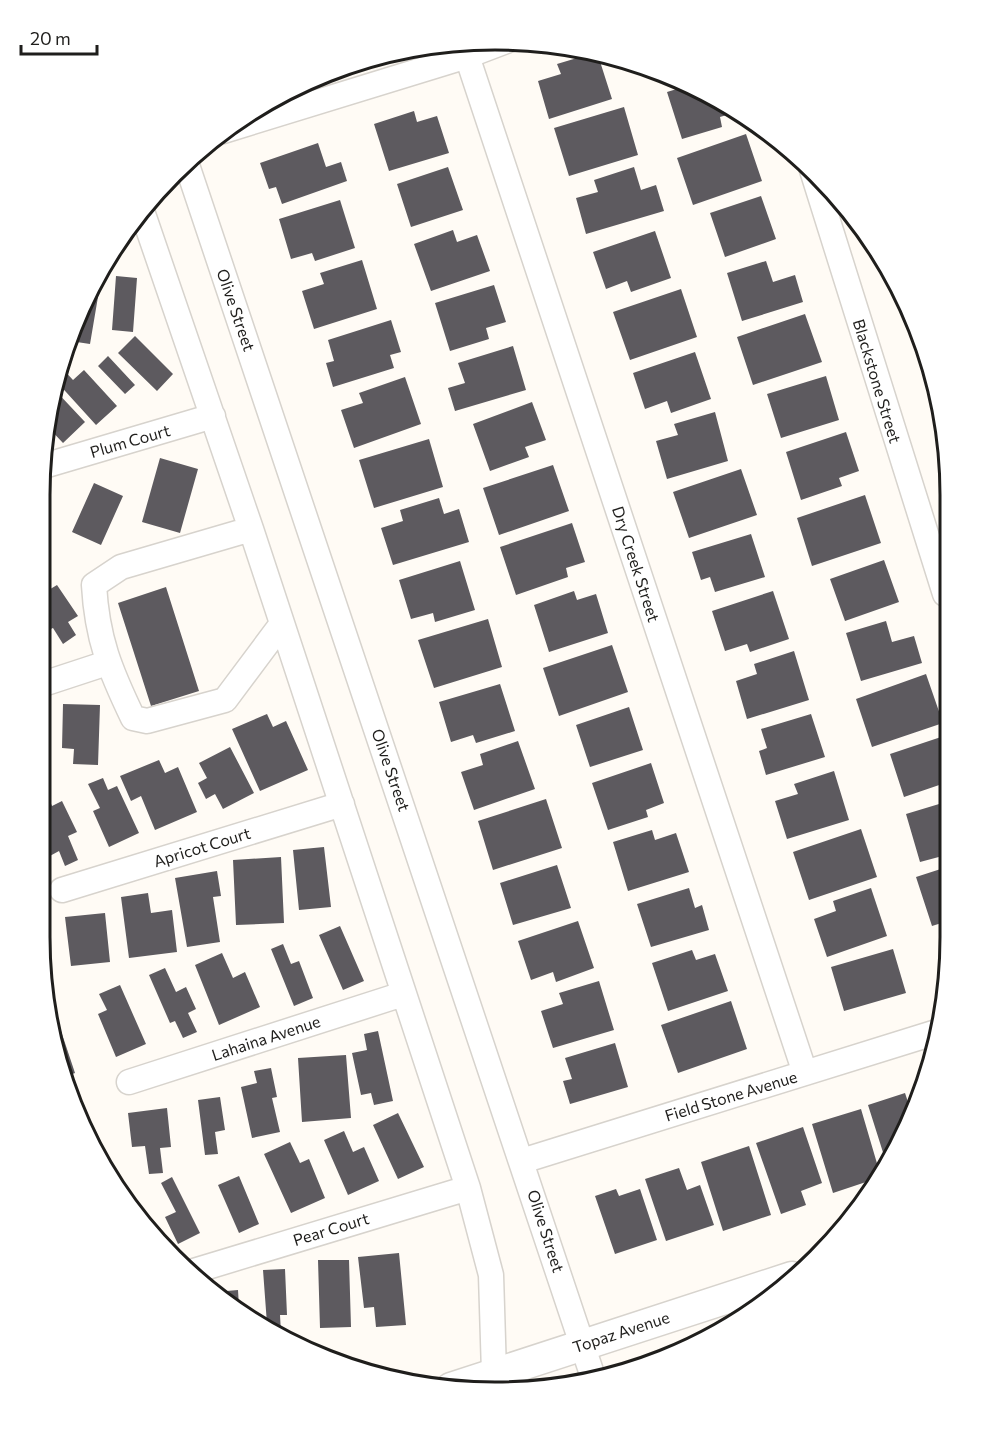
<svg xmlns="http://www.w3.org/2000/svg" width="990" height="1431" font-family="Commissioner,sans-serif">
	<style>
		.building { fill: #5d5a5f }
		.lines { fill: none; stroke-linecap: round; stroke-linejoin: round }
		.minor-casing { stroke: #d7d3cd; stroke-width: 27 }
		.tertiary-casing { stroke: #d7d3cd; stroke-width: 33 }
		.minor { stroke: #fff; stroke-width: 24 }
		.tertiary { stroke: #fff; stroke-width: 30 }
		.labels { text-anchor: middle; stroke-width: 6; stroke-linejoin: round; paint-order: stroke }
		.street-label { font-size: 16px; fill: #1f1e1c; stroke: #fff }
		.rim { fill: none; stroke: #1f1e1c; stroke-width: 3 }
	</style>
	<rect width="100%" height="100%" fill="#fffbf5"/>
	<path class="building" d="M 597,52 L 612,99 L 549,119 L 538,81 L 561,74 L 557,64 Z
		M 690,85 L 740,111 L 720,117 L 722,127 L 682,139 L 667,92 Z
		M 624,107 L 638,155 L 569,176 L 554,128 Z
		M 414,111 L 417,122 L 437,116 L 449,153 L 389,171 L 374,124 Z
		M 746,134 L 762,181 L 693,205 L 677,158 Z
		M 318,143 L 326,167 L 341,162 L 347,181 L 282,204 L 276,187 L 269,189 L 260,163 Z
		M 448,167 L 463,210 L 411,227 L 397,184 Z
		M 634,167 L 641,190 L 656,185 L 664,211 L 586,234 L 576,198 L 598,192 L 594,180 Z
		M 761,196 L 776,239 L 725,257 L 710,213 Z
		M 340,200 L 355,248 L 315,261 L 312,253 L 291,259 L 279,219 Z
		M 453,230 L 457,242 L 477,235 L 490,271 L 431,291 L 414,244 Z
		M 655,231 L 671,278 L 631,292 L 627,281 L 606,289 L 593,252 Z
		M 362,260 L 377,309 L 314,329 L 302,291 L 324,284 L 320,273 Z
		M 766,261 L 773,282 L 795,275 L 803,302 L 742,321 L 727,273 Z
		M 116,276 L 137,278 L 133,332 L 112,330 Z
		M 93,283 L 100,285 L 90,344 L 70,341 L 86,293 Z
		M 494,285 L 506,322 L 486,328 L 489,339 L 450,351 L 435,303 Z
		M 681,289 L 697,337 L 630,360 L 613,312 Z
		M 805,314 L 822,362 L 753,385 L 737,337 Z
		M 391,320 L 401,352 L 390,355 L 394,368 L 333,387 L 326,363 L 334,361 L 328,340 Z
		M 135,336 L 173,374 L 157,391 L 118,353 Z
		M 513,346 L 526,390 L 455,411 L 448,388 L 465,383 L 458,363 Z
		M 695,352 L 711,399 L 671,413 L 667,401 L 645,409 L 633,373 Z
		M 108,356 L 135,385 L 125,394 L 98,366 Z
		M 61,367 L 73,380 L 84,370 L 117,406 L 96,425 L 56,381 Z
		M 826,376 L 839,420 L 781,438 L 767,394 Z
		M 405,377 L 421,424 L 354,448 L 341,410 L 363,403 L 359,393 Z
		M 54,389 L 85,422 L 63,443 L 47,426 L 48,406 Z
		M 532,402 L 546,440 L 525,447 L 529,457 L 490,471 L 473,424 Z
		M 715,412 L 728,461 L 667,479 L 656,441 L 678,435 L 674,424 Z
		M 846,432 L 859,471 L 839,478 L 842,486 L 801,500 L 786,452 Z
		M 429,439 L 443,487 L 374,508 L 359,460 Z
		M 160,458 L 198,469 L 180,533 L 142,522 Z
		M 553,465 L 569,511 L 499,535 L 483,488 Z
		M 741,469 L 757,515 L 689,538 L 673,492 Z
		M 94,483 L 123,496 L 101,545 L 72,532 Z
		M 865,495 L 881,543 L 812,566 L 797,518 Z
		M 439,498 L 444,514 L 459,509 L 469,542 L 393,565 L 381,528 L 403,521 L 400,510 Z
		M 572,523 L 585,562 L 566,568 L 568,577 L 516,595 L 500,547 Z
		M 751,534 L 765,577 L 715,592 L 710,577 L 701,580 L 692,552 Z
		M 884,560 L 899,602 L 845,621 L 830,579 Z
		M 460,561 L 475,610 L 435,622 L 433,613 L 411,619 L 399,580 Z
		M 57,585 L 78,616 L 68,622 L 76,635 L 63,644 L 53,628 L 44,632 L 45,587 L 47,591 Z
		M 166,587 L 199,691 L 151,706 L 118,603 Z
		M 574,591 L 577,600 L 596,594 L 608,633 L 549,652 L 534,605 Z
		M 773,591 L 789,639 L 750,652 L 747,644 L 725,651 L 712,611 Z
		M 488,619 L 502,667 L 434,688 L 418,640 Z
		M 886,621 L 892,642 L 914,636 L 922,663 L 861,681 L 846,633 Z
		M 612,645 L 628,692 L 559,716 L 543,668 Z
		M 794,651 L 809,700 L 747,719 L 736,681 L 757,674 L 754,664 Z
		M 926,674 L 943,723 L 872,747 L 856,699 Z
		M 500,684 L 515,731 L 476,743 L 473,735 L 451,742 L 439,702 Z
		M 63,704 L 100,705 L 98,765 L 73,764 L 74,749 L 62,748 Z
		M 629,707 L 643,750 L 590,767 L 576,725 Z
		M 267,714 L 273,727 L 286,721 L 308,770 L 260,791 L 232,729 Z
		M 811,714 L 825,757 L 766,775 L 759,751 L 767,748 L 761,729 Z
		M 944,736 L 948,747 L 948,782 L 904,797 L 890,754 Z
		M 518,741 L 535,789 L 474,810 L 461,772 L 483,765 L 480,754 Z
		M 230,747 L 254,793 L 223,809 L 215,794 L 206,799 L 198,783 L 207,778 L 199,763 Z
		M 159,760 L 165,773 L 178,767 L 197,812 L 155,830 L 141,796 L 131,801 L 120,776 Z
		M 651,763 L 664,803 L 646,810 L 648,817 L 608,830 L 592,783 Z
		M 834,771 L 849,820 L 787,839 L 775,801 L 798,794 L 794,784 Z
		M 103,778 L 108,790 L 117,786 L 139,833 L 109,847 L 93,811 L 100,808 L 88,784 Z
		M 47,795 L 52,806 L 62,801 L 77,832 L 68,836 L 78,860 L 65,866 L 59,851 L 48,857 L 41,841 L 41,798 Z
		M 546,799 L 562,848 L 493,870 L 478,821 Z
		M 949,801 L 950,854 L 920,862 L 906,814 Z
		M 861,829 L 877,877 L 809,900 L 793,852 Z
		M 652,830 L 655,840 L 676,833 L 689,872 L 628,891 L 613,842 Z
		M 324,847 L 331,907 L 299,910 L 293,850 Z
		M 281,857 L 284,923 L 236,925 L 233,860 Z
		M 557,865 L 571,908 L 513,925 L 500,883 Z
		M 950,866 L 951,920 L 932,926 L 916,877 Z
		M 217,871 L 221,896 L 213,897 L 220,942 L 187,947 L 175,878 Z
		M 689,888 L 695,908 L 702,905 L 709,930 L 651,947 L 637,904 Z
		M 871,888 L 887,936 L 827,957 L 814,919 L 836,911 L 833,901 Z
		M 148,893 L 151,913 L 172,910 L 177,952 L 129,958 L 121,897 Z
		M 105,913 L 110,962 L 71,966 L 65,917 Z
		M 578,921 L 594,968 L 556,982 L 553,972 L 531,980 L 518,941 Z
		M 340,926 L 364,981 L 343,990 L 319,935 Z
		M 283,944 L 291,964 L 299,961 L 313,998 L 294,1006 L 271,949 Z
		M 893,949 L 906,993 L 844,1011 L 831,967 Z
		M 692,950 L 696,960 L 715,954 L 728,991 L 668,1011 L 652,963 Z
		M 222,953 L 233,978 L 245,972 L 260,1007 L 219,1025 L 195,965 Z
		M 165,968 L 176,992 L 186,987 L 196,1009 L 188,1013 L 197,1032 L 183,1038 L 175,1021 L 170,1023 L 149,975 Z
		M 599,981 L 614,1030 L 553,1048 L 541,1011 L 563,1004 L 559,993 Z
		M 120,985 L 146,1044 L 116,1057 L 98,1014 L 107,1010 L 99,994 Z
		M 731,1001 L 747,1049 L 678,1073 L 661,1025 Z
		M 55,1013 L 75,1073 L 65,1077 L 55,1054 L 49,1015 Z
		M 378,1031 L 393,1101 L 374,1105 L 371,1093 L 361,1095 L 352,1053 L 367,1050 L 364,1034 Z
		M 615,1043 L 628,1087 L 570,1104 L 563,1081 L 572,1079 L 565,1058 Z
		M 346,1055 L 351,1118 L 302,1122 L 298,1058 Z
		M 271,1068 L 277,1097 L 272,1098 L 280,1132 L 252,1138 L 241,1087 L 257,1083 L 254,1071 Z
		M 905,1093 L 912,1114 L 915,1113 L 887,1165 L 868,1105 Z
		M 220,1097 L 225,1130 L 215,1132 L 218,1154 L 205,1155 L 198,1100 Z
		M 167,1108 L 171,1147 L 160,1148 L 163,1173 L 149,1174 L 145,1146 L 132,1147 L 128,1113 Z
		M 861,1109 L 881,1177 L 833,1193 L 812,1124 Z
		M 398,1113 L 424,1167 L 398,1179 L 373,1125 Z
		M 803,1127 L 822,1183 L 801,1191 L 806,1205 L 781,1214 L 756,1143 Z
		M 344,1131 L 353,1152 L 364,1147 L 379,1181 L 348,1195 L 324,1140 Z
		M 98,1137 L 109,1170 L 107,1170 L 93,1139 Z
		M 290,1142 L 300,1163 L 309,1159 L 325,1198 L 291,1213 L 264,1154 Z
		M 749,1146 L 771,1215 L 723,1231 L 701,1162 Z
		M 679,1168 L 687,1190 L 700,1185 L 714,1225 L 666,1241 L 645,1179 Z
		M 239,1176 L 259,1224 L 239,1233 L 218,1185 Z
		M 172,1177 L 200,1233 L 178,1244 L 165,1217 L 176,1212 L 161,1183 Z
		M 616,1189 L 619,1196 L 640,1189 L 657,1240 L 615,1254 L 595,1196 Z
		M 399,1253 L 406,1325 L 376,1327 L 374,1307 L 364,1308 L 358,1257 Z
		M 318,1260 L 349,1260 L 351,1327 L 320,1328 Z
		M 285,1269 L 287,1315 L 280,1315 L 281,1333 L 267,1324 L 263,1270 Z
		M 238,1290 L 239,1307 L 215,1292 Z"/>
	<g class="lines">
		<defs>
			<path id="minor" d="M 467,56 L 805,1073
				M 223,131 L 467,56 L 509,40
				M 186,162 L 594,1380
				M 811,167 L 945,594
				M 143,214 L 251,529 L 468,1188 L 491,1275 L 494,1373
				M 47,465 L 213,416
				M 251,529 L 121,567 L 94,585 C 97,639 110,670 133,718 L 147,721 L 225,700 L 281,625
				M 43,684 L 107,663
				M 62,890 L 342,804
				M 129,1082 L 403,994
				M 522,1161 L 940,1031
				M 194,1271 L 468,1188"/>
			<path id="tertiary" d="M 451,1388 L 792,1277"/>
		</defs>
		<use href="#minor" class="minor-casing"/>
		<use href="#tertiary" class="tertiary-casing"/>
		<use href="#minor" class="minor"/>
		<use href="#tertiary" class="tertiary"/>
	</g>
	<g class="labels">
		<g class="street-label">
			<text transform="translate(236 310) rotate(71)" y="6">Olive Street</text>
			<text transform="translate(877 381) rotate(73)" y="6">Blackstone Street</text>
			<text transform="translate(130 441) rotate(-16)" y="6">Plum Court</text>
			<text transform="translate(636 564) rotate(72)" y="6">Dry Creek Street</text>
			<text transform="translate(391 770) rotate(71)" y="6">Olive Street</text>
			<text transform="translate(202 847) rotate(-17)" y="6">Apricot Court</text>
			<text transform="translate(266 1038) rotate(-18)" y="6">Lahaina Avenue</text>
			<text transform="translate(731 1096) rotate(-17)" y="6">Field Stone Avenue</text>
			<text transform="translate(331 1229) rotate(-17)" y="6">Pear Court</text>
			<text transform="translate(546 1231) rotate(72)" y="6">Olive Street</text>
			<text transform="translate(621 1332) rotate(-18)" y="6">Topaz Avenue</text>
		</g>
	</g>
	<path d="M0 0H990V1431H0ZM495 50H495A445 445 0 0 1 940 495V937A445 445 0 0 1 495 1382H495A445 445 0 0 1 50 937V495A445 445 0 0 1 495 50Z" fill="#fff" fill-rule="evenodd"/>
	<path class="rim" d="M495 50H495A445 445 0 0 1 940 495V937A445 445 0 0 1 495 1382H495A445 445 0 0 1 50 937V495A445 445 0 0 1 495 50Z"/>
	<path d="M21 45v9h76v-9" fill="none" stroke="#1f1e1c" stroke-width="3"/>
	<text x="30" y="45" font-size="18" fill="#1f1e1c" stroke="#ffffff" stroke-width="4.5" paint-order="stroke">20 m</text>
</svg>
